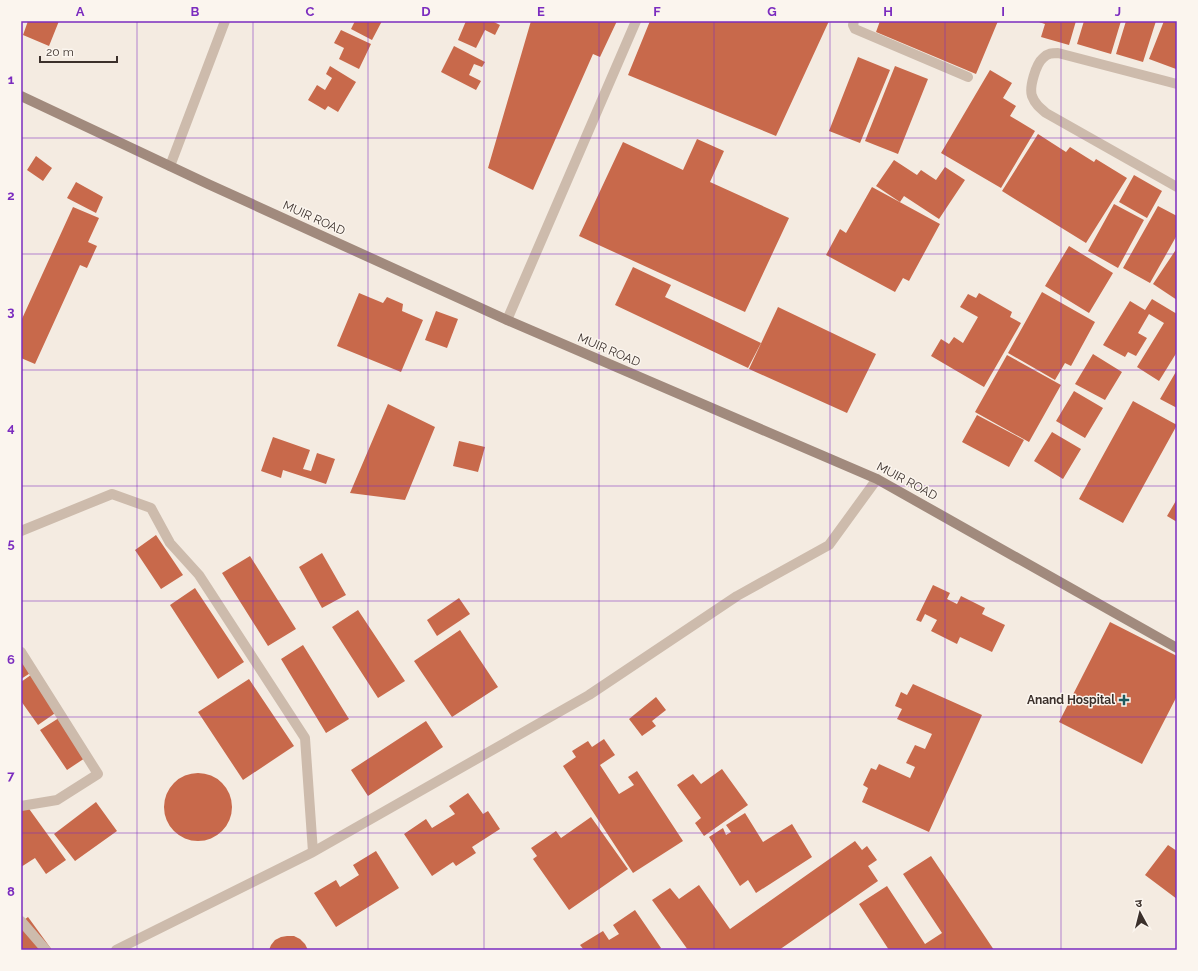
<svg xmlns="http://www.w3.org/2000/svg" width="1198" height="971" font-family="Raleway,'Noto Sans Devanagari',sans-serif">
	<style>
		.building { fill: #c8694b }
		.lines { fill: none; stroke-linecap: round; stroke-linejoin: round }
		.street { stroke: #cdbbac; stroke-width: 10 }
		.secondary { stroke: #a18a7d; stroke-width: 10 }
		.grid { fill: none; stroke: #7b2cbf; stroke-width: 1; stroke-opacity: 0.55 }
		.poi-dot { fill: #1f5a5e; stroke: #fbf5ee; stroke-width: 1.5 }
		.labels { text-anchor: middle; stroke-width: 3; stroke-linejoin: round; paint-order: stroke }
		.street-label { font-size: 12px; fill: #3b302b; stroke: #fbf5ee }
		.poi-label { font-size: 12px; font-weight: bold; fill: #3b302b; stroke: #fbf5ee; text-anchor: end }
		.neatline { fill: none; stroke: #7b2cbf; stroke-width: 1.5 }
		.grid-label { font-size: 13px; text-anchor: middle; font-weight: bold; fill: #7b2cbf }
	</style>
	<rect width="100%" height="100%" fill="#f4ebe1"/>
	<path class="building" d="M 28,21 L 59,21 L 49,46 L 23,35 Z
		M 355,21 L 382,21 L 372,40 L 351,29 Z
		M 466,21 L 492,21 L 500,25 L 495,35 L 485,30 L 476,48 L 458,40 Z
		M 531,21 L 617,21 L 600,57 L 593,54 L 533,190 L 488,168 Z
		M 650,21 L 829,21 L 776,136 L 628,75 Z
		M 880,21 L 998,21 L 976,74 L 876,32 Z
		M 1036,21 L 1076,21 L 1069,45 L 1041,37 L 1045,24 Z
		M 1084,21 L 1121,21 L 1111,54 L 1077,44 Z
		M 1126,21 L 1156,21 L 1143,62 L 1116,54 Z
		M 1164,21 L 1177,21 L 1177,66 L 1176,69 L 1149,59 Z
		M 341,30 L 371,44 L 359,69 L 339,59 L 344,48 L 334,43 Z
		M 454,46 L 485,62 L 482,67 L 474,64 L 469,75 L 481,81 L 476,90 L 441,72 Z
		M 858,57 L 890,70 L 860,143 L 829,131 Z
		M 330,66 L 356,82 L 338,112 L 328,106 L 325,110 L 308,100 L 317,85 L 325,90 L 332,78 L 326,74 Z
		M 895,66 L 928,79 L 898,154 L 865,141 Z
		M 990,70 L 1012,83 L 1003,98 L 1016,106 L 1010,116 L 1035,131 L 1001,188 L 941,153 Z
		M 1038,134 L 1066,152 L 1070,147 L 1094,162 L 1096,159 L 1127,178 L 1086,243 L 1002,191 Z
		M 697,139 L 724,151 L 710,182 L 789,218 L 745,312 L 579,236 L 623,142 L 683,170 Z
		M 36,156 L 52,168 L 43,181 L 27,170 Z
		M 894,160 L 917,175 L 921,170 L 936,180 L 945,167 L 965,180 L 939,219 L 904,196 L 900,202 L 876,186 Z
		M 1134,175 L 1162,191 L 1147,218 L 1119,202 Z
		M 76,182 L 103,197 L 96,213 L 67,198 Z
		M 872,187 L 940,224 L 909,281 L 903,278 L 895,292 L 826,255 L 840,229 L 846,233 Z
		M 1114,204 L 1144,220 L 1118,268 L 1088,251 Z
		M 1158,206 L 1177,216 L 1177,235 L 1150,283 L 1123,268 Z
		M 73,207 L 99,218 L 88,242 L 97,246 L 87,268 L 80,265 L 35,364 L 21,358 L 21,321 Z
		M 1069,246 L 1113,273 L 1089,313 L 1045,286 Z
		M 1177,248 L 1177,300 L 1153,284 Z
		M 633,267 L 671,285 L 665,297 L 761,343 L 748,368 L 615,305 Z
		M 1042,292 L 1095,322 L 1071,366 L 1065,363 L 1055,380 L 1008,353 Z
		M 359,293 L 383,303 L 387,297 L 403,304 L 402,311 L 423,320 L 401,372 L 337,346 Z
		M 979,293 L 1012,312 L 1010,317 L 1021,323 L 984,387 L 931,356 L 941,339 L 949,344 L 954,337 L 963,343 L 978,317 L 960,307 L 968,294 L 976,298 Z
		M 1152,299 L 1177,314 L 1177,352 L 1159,381 L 1137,367 L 1164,323 L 1149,314 L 1138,333 L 1147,338 L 1136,356 L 1128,352 L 1125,357 L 1103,345 L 1130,301 L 1145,310 Z
		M 778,307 L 876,354 L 847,413 L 749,369 Z
		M 436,311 L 458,319 L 447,348 L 425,340 Z
		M 1093,354 L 1122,372 L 1105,400 L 1075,384 Z
		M 1007,355 L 1061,385 L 1029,442 L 975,412 Z
		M 1177,370 L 1177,408 L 1160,399 Z
		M 1074,391 L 1103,408 L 1085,438 L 1056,421 Z
		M 1133,401 L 1177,425 L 1123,523 L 1079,499 Z
		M 388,404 L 435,427 L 405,500 L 350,493 Z
		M 977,415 L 1024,440 L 1009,467 L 962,442 Z
		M 1052,432 L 1081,449 L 1063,479 L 1034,461 Z
		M 273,437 L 310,450 L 303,469 L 311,471 L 317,453 L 335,459 L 326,484 L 283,470 L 281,478 L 261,471 Z
		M 459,441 L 485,447 L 478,472 L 453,466 Z
		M 1177,499 L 1177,522 L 1167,516 Z
		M 156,535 L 183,575 L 161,589 L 135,550 Z
		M 322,553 L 346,595 L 322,608 L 299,567 Z
		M 250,556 L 296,629 L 268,646 L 222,573 Z
		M 933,585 L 950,593 L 947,599 L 957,604 L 961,596 L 985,608 L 982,614 L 1005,625 L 992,652 L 960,637 L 957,644 L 931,631 L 937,620 L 925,614 L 921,622 L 916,620 Z
		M 195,588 L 244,662 L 218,679 L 170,605 Z
		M 459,598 L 470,614 L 437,636 L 427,620 Z
		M 358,610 L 405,681 L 378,698 L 332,627 Z
		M 1110,622 L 1177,656 L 1177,696 L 1142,764 L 1059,722 Z
		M 460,630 L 498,687 L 452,717 L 414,661 Z
		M 303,645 L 349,719 L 326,733 L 281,659 Z
		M 21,648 L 35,670 L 21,679 Z
		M 35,672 L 61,709 L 38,725 L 21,701 L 21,682 Z
		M 249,679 L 294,746 L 243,780 L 198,712 Z
		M 913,684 L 982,715 L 929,832 L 862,802 L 868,788 L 863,785 L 871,768 L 876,770 L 879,764 L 910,778 L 915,767 L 906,763 L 915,745 L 925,749 L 932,734 L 897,719 L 902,709 L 895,706 L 901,692 L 907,695 Z
		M 656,697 L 666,710 L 652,721 L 656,726 L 642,736 L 629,719 Z
		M 62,716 L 88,756 L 67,770 L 40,730 Z
		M 426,721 L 443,747 L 368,796 L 351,770 Z
		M 604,739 L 615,755 L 600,765 L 619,794 L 634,785 L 628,777 L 637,771 L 683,841 L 633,873 L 563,766 L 576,757 L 572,751 L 588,741 L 592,747 Z
		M 722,769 L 748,805 L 704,836 L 695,823 L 701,818 L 677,785 L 693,774 L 701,784 Z
		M164 807a34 34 0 1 1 68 0a34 34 0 1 1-68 0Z
		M 468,793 L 483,814 L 488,811 L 500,829 L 472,847 L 476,853 L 456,866 L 453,862 L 432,876 L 404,834 L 426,819 L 432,828 L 455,814 L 449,806 Z
		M 96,802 L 117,831 L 75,861 L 54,834 Z
		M 27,806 L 66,860 L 46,874 L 35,858 L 21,867 L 21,811 Z
		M 745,813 L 763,842 L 792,824 L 812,857 L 756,893 L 748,880 L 740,886 L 709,837 L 723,828 L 726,835 L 731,832 L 726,825 Z
		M 591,817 L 628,869 L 569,910 L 533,859 L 537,856 L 531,848 L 556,831 L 561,838 Z
		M 855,841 L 862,850 L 867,846 L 877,860 L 868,866 L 878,881 L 779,950 L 688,950 L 652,900 L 670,888 L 679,899 L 699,885 L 730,929 Z
		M 1168,845 L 1177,851 L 1177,899 L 1145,875 Z
		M 376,851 L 399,888 L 336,927 L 314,893 L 336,880 L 340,887 L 359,875 L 353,865 Z
		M 931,856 L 994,950 L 889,950 L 859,904 L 887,886 L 925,944 L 942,933 L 903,874 Z
		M 635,910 L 661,948 L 658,950 L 584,950 L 580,945 L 603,931 L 609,940 L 619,934 L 613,925 Z
		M 28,917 L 52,950 L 21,950 L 21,922 Z
		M 287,936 L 294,936 L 300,939 L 305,944 L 308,950 L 269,950 L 271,945 L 275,940 L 281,937 Z"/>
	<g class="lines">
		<path class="street" d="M 854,21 L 853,25 L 855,29 L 968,77
			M 1177,84 L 1058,53 C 1052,53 1048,53 1043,58 C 1036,64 1029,87 1032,96 C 1035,104 1040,108 1046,113 L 1177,187
			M 170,166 L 225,21
			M 507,320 L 636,21
			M 21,531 L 112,494 L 151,508 L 170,543 L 199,575 L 305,738 L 313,852
			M 21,652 L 98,774 L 57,800 L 21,806
			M 21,921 L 46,950
			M 116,950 L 313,852 L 589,695 L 737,596 L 829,545 L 877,479"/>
		<path class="secondary" d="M 21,96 L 208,184 L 507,320 L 877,479 L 1177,648"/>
	</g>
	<path class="grid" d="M 137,21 L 137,950M 253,21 L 253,950M 368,21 L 368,950M 484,21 L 484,950M 599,21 L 599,950M 714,21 L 714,950M 830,21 L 830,950M 945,21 L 945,950M 1061,21 L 1061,950M 21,138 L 1177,138M 21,254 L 1177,254M 21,370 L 1177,370M 21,486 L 1177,486M 21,601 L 1177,601M 21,717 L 1177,717M 21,833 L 1177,833"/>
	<path class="poi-dot" d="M1122 694h4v4h4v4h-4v4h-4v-4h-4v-4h4z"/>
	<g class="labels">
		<g class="street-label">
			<text transform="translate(314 218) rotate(24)" y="4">MUIR ROAD</text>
			<text transform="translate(609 350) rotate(23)" y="4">MUIR ROAD</text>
			<text transform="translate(907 481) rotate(28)" y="4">MUIR ROAD</text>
		</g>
		<g class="poi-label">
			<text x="1115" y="704">Anand Hospital</text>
		</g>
	</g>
	<rect width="1198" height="971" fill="none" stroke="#fbf5ee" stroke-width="44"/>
	<g transform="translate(1140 913) rotate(353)" stroke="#fbf5ee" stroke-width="3" paint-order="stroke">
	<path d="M0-3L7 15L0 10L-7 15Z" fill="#3b302b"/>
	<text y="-6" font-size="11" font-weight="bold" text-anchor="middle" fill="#3b302b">उ</text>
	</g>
	<path d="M40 56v6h77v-6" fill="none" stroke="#3b302b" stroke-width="2"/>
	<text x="46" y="56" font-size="12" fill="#3b302b" stroke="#fbf5ee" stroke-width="3" paint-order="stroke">20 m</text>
	<rect x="22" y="22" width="1154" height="927" class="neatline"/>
	<g class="grid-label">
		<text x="80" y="16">A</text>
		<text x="195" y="16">B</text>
		<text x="310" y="16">C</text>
		<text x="426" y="16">D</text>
		<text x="541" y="16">E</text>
		<text x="657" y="16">F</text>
		<text x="772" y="16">G</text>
		<text x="888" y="16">H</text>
		<text x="1003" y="16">I</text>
		<text x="1118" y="16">J</text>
		<text x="11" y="84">1</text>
		<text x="11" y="200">2</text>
		<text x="11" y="316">3</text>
		<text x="11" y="432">4</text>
		<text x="11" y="548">5</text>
		<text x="11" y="664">6</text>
		<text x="11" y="780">7</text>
		<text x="11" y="896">8</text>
	</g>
</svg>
